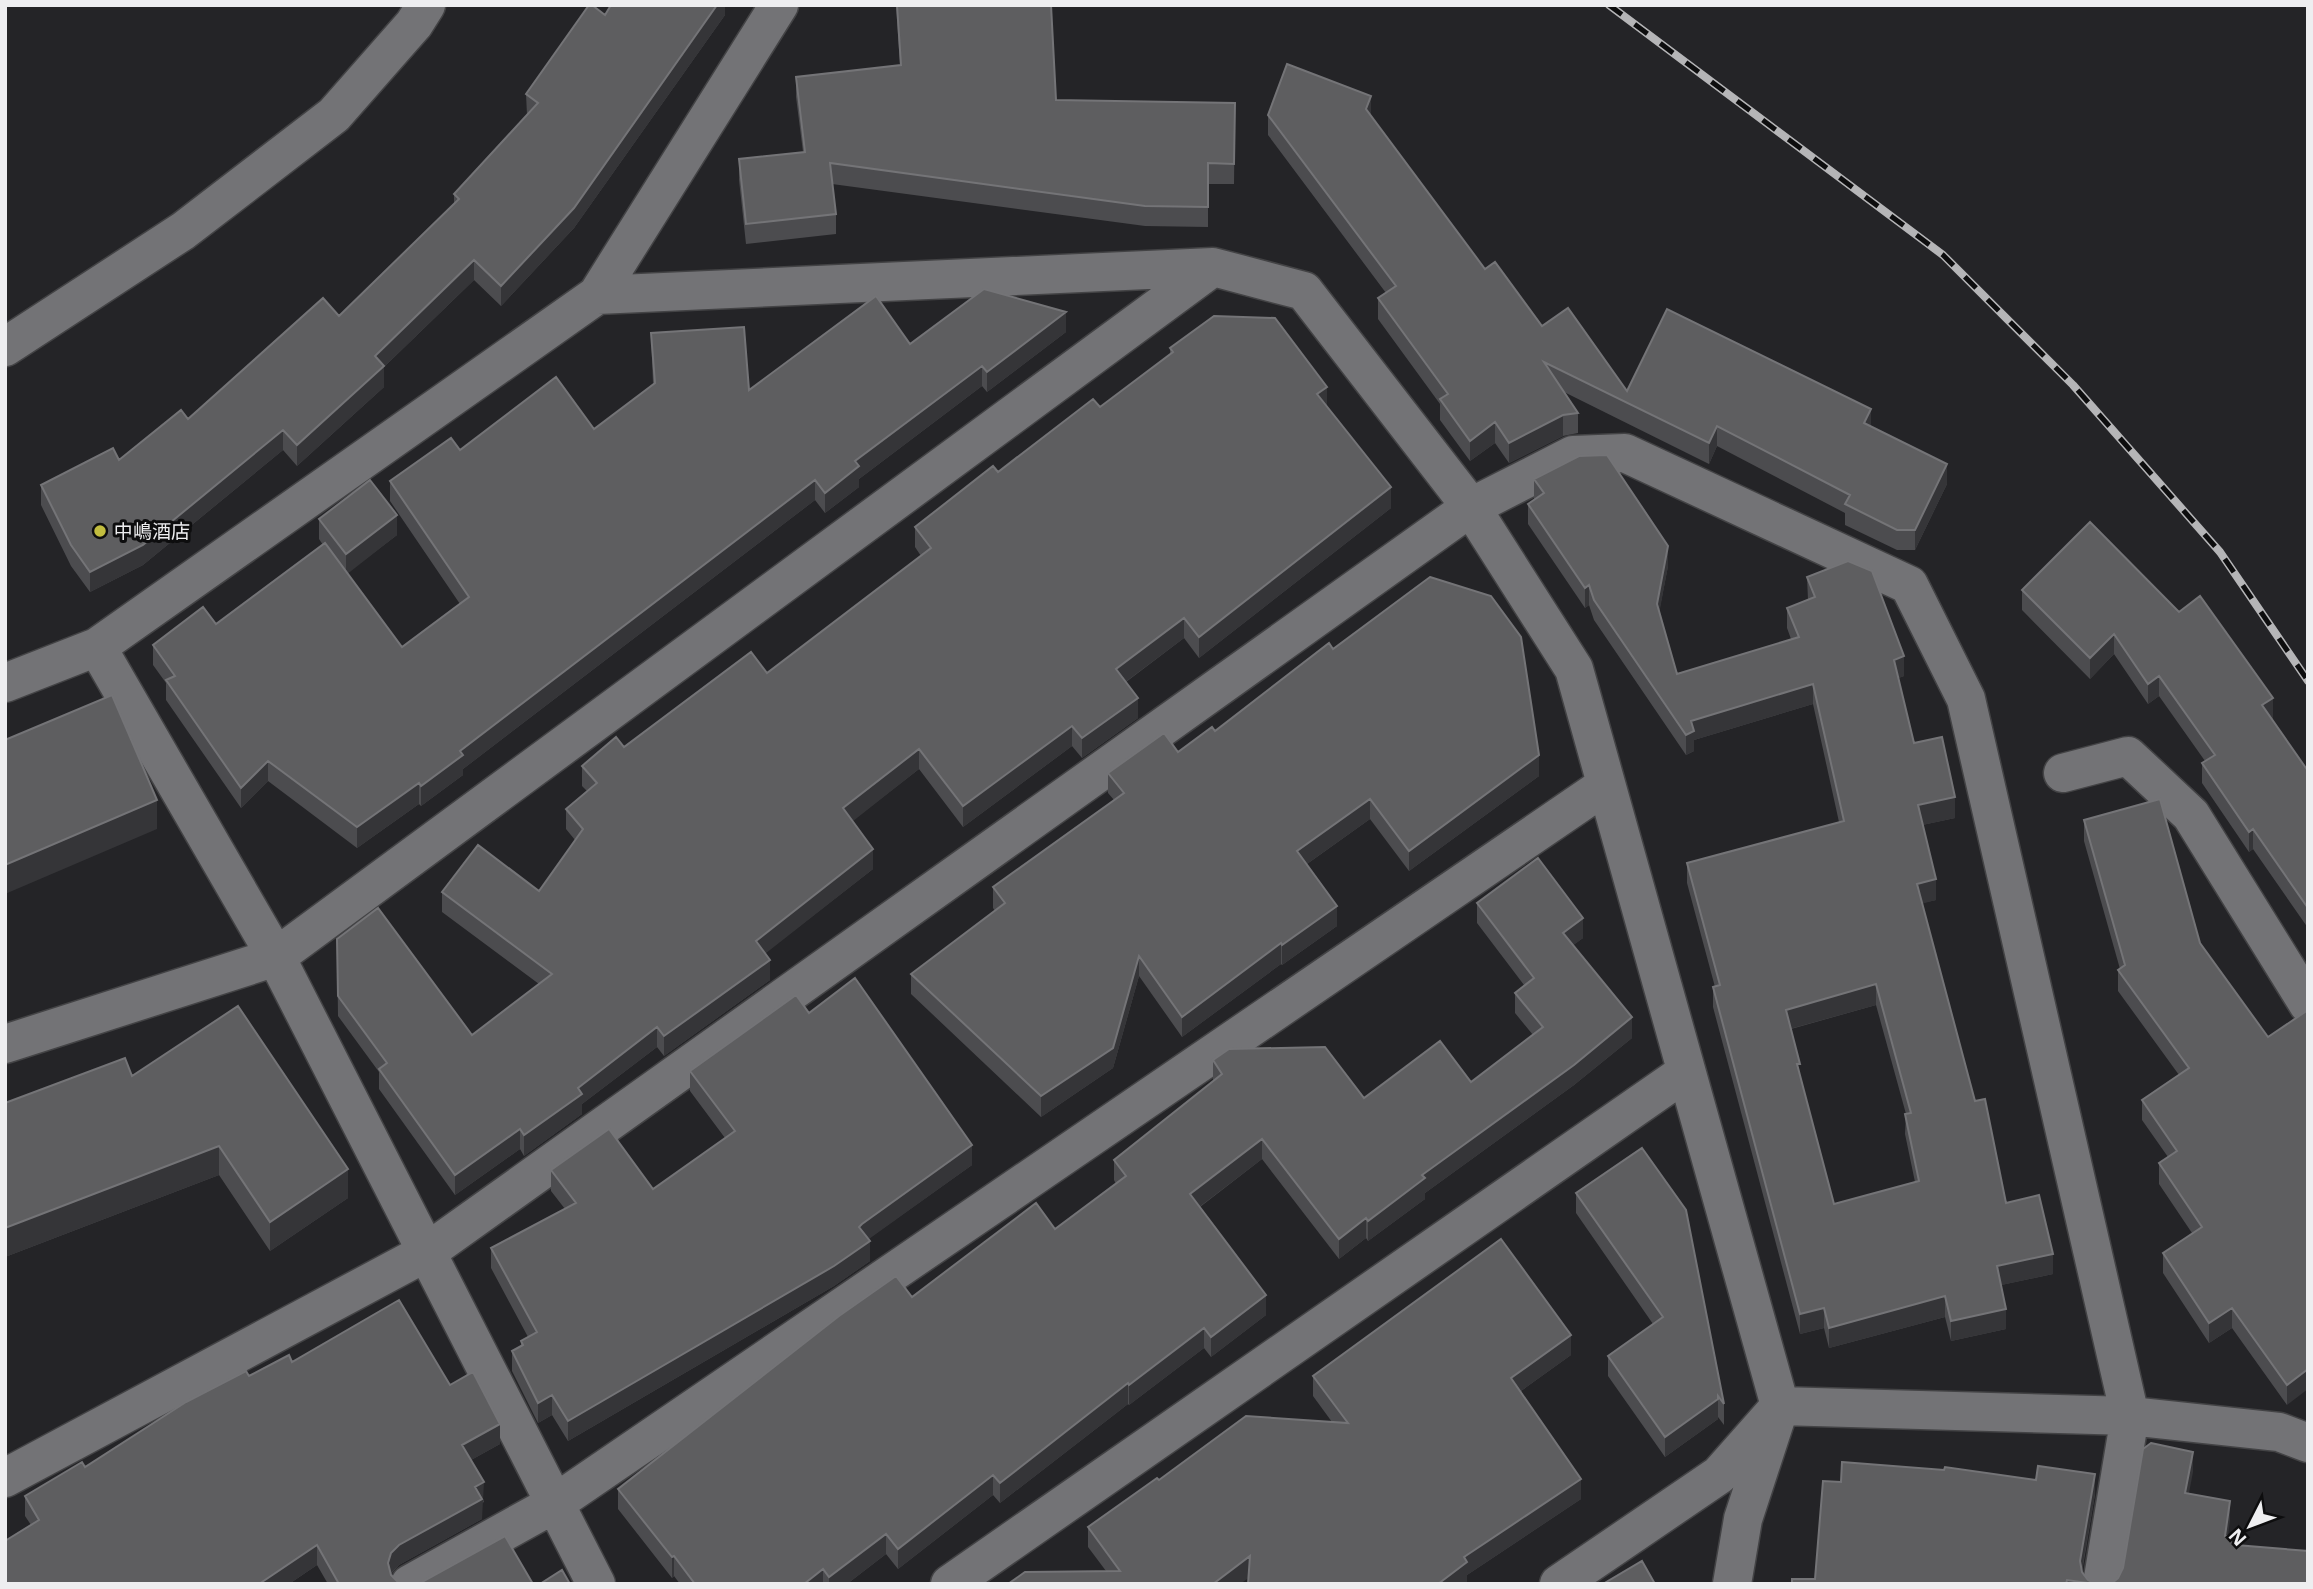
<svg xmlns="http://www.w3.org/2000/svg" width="2313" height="1589" font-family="'Noto Sans','Noto Sans JP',sans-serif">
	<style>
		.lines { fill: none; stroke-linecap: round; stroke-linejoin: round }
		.street-casing { stroke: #434345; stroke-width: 41 }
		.street { stroke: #737376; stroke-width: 38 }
		.rail-casing { stroke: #b5b5b7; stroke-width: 8 }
		.rail { stroke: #0d0d0e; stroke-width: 5; stroke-dasharray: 16; stroke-linecap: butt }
		.wall { fill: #4c4c4f; fill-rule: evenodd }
		.shaded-wall { fill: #353538 }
		.building { fill: #5e5e60; stroke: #747477; stroke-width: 2; fill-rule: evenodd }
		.poi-dot { fill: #c2bd3f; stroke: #0d0d0e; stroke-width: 2.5 }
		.labels { text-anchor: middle; stroke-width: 6; stroke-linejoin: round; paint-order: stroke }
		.poi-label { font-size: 19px; fill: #eeeef0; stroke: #0d0d0e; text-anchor: start }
	</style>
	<rect width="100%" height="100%" fill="#242427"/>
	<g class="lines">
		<defs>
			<path id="street" d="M 597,295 L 1213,267 L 1304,291 L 1471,507 L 1574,669 L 1780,1406 L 1743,1519 L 1732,1584
				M 5,347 L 183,231 L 334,115 L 414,24 L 426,5
				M 97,647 L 276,957 L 596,1584
				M 5,683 L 97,647 L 597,295 L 779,5
				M 2063,773 L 2128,756 L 2191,815 L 2308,1004
				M 5,1044 L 276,957 L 1213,267
				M 5,1478 L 427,1252 L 1471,507 L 1573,455 L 1625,453 L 1909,585 L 1966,699 L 2130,1416 L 2102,1584
				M 410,1584 L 554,1504 L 1606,785
				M 950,1584 L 1686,1072
				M 1559,1584 L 1719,1475 L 1780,1406 L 2130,1416 L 2279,1432 L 2308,1443"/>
		</defs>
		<use href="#street" class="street-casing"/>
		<use href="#street" class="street"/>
		<defs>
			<path id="rail" d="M 1609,5 L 1943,255 L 2073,385 L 2220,552 L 2308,681"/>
		</defs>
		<use href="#rail" class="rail-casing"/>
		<use href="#rail" class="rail"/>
	</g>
	<path class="wall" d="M 725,5 L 725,15 L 574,228 L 501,306 L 474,280 L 384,367 L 384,387 L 297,466 L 283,450 L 143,565 L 90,592 L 71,566 L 41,505 L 41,485 L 119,460 L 188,419 L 339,316 L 454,205 L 454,194 L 527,115 L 526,94 L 605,15 Z
		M 896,5 L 1051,5 L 1056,100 L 1235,103 L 1234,184 L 1208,184 L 1208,227 L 1145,226 L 832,184 L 836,214 L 836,234 L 746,244 L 739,180 L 739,159 L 803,152 L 796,97 L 796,77 L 900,65 Z
		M 1268,115 L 1371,116 L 1485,269 L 1542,326 L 1627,391 L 1871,427 L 1947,484 L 1915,550 L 1897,550 L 1845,525 L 1845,513 L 1717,446 L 1709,464 L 1564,392 L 1578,413 L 1578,433 L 1563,436 L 1509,463 L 1495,443 L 1470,461 L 1440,420 L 1440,404 L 1378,319 L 1378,298 L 1386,293 L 1268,135 Z
		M 1066,332 L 987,392 L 982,386 L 859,479 L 859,487 L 825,513 L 815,500 L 463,769 L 463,775 L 421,806 L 419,804 L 357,848 L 268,781 L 241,808 L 166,700 L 166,683 L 153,665 L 153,645 L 216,624 L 323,545 L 319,539 L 319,519 L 397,535 L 347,573 L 402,647 L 460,604 L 390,501 L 390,481 L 460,450 L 594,429 L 653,384 L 651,333 L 749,390 L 910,344 Z
		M 1170,348 L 1327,406 L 1391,508 L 1199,658 L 1184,638 L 1126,682 L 1138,718 L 1082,758 L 1072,746 L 963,827 L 919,769 L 852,821 L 873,869 L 765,953 L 770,980 L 664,1056 L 657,1047 L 582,1104 L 582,1114 L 524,1156 L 520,1149 L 455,1195 L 379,1089 L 379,1072 L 338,1016 L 337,939 L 472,1035 L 539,984 L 442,912 L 442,892 L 539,891 L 575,840 L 566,829 L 566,809 L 587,791 L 582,786 L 582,766 L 624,747 L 767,673 L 921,556 L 915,547 L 915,527 L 998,472 L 1100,407 L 1170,354 Z
		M 1534,479 L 1668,566 L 1659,612 L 1677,674 L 1791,639 L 1787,628 L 1787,608 L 1808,600 L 1807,577 L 1904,676 L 1898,678 L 1914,743 L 1955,818 L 1922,825 L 1936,900 L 1922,903 L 1975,1101 L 2006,1203 L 2053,1274 L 2001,1285 L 2006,1329 L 1951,1341 L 1945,1317 L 1829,1348 L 1824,1328 L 1800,1334 L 1713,1007 L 1713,987 L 1715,987 L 1687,883 L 1687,863 L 1839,822 L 1813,704 L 1694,740 L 1694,751 L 1686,755 L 1594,620 L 1589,605 L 1585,608 L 1528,524 L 1528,504 L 1534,500 ZM 1876,1005 L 1906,1114 L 1905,1134 L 1915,1182 L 1834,1204 L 1800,1077 L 1791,1029 Z
		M 2090,522 L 2273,718 L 2272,719 L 2308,771 L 2308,928 L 2253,849 L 2249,852 L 2202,783 L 2202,763 L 2205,761 L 2159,696 L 2148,704 L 2114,654 L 2090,679 L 2022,610 L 2022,590 Z
		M 1333,649 L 1539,776 L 1409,871 L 1370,819 L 1307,864 L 1337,926 L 1282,965 L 1281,964 L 1182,1037 L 1139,976 L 1113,1068 L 1041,1117 L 911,994 L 911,974 L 995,911 L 993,908 L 993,887 L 1114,800 L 1108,793 L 1108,773 L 1178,752 L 1215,731 Z
		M 2084,820 L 2200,943 L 2268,1037 L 2308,1010 L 2287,1405 L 2232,1328 L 2209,1343 L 2163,1273 L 2163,1253 L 2192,1233 L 2159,1184 L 2159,1163 L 2168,1157 L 2142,1120 L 2142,1100 L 2179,1075 L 2118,991 L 2118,970 L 2120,969 L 2084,841 Z
		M 1477,903 L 1583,938 L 1573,945 L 1632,1038 L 1574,1085 L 1425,1193 L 1425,1199 L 1368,1241 L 1366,1238 L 1339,1259 L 1262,1159 L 1200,1207 L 1266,1315 L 1211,1357 L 1204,1348 L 1129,1405 L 1128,1404 L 1000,1503 L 993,1495 L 898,1569 L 886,1554 L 847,1584 L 680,1584 L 674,1576 L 672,1578 L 618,1509 L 618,1489 L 912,1297 L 1055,1229 L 1116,1184 L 1114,1180 L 1114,1160 L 1213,1081 L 1213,1060 L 1364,1098 L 1471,1082 L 1533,1035 L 1515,1013 L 1515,993 L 1524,985 L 1477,923 Z
		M 809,1013 L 972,1165 L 868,1239 L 870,1261 L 834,1286 L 568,1441 L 552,1415 L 538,1423 L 512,1371 L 512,1351 L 521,1346 L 521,1341 L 528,1337 L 491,1268 L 491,1248 L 565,1209 L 551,1191 L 551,1170 L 653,1189 L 725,1138 L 690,1091 L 690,1071 Z
		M 132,1076 L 348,1198 L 270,1251 L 219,1175 L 5,1257 L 5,1103 Z
		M 1576,1193 L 1724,1404 L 1724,1425 L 1718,1417 L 1718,1419 L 1665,1457 L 1608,1376 L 1608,1356 L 1653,1324 L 1576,1213 Z
		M 1571,1355 L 1521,1391 L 1581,1499 L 1467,1575 L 1467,1583 L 1466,1584 L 1248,1584 L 1248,1578 L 1106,1571 L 1088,1547 L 1088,1527 L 1159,1480 L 1332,1422 L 1313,1396 L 1313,1376 Z
		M 292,1362 L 450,1385 L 500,1444 L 471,1460 L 484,1502 L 482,1503 L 482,1519 L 399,1565 L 391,1574 L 399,1583 L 403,1584 L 328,1584 L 317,1565 L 289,1584 L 5,1584 L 31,1525 L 25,1516 L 25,1496 L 85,1467 L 249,1376 Z
		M 1841,1482 L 2095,1494 L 2082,1572 L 2088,1580 L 2095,1584 L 1792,1584 L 1815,1579 Z"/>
	<path class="shaded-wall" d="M 717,5 L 725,5 L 725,15 L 574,228 L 501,306 L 501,286 Z
		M 1371,96 L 1371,116 L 1366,109 Z
		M 474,260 L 474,280 L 384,367 L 384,387 L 297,466 L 297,445 L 375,356 Z
		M 1066,312 L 1066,332 L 987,392 L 987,372 Z
		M 982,366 L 982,386 L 859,479 L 859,487 L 825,513 L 825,493 L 855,461 Z
		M 1327,387 L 1327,407 L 1317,394 Z
		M 1871,409 L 1871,429 L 1864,423 Z
		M 1563,415 L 1563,436 L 1509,463 L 1509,443 Z
		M 1495,422 L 1495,443 L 1470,461 L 1470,441 Z
		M 1717,426 L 1717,446 L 1709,464 L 1709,443 Z
		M 283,430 L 283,450 L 143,565 L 90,592 L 90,572 Z
		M 1947,464 L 1947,484 L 1915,550 L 1915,530 Z
		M 815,480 L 815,500 L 463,769 L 463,775 L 421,806 L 421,786 L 460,751 Z
		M 1391,487 L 1391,508 L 1199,658 L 1199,637 Z
		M 397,515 L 397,535 L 346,575 L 346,554 Z
		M 1668,546 L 1668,566 L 1657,625 L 1657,604 Z
		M 1589,585 L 1589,605 L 1585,608 L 1585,588 Z
		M 1184,618 L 1184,638 L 1116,689 L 1116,669 Z
		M 2114,634 L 2114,654 L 2090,679 L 2090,658 Z
		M 1904,656 L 1904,676 L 1894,680 L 1894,660 Z
		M 2159,676 L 2159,696 L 2148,704 L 2148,684 Z
		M 1813,684 L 1813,704 L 1694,740 L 1694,751 L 1686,755 L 1686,735 L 1691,721 Z
		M 1138,698 L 1138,718 L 1082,758 L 1082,738 Z
		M 2273,698 L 2273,718 L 2262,725 L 2262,705 Z
		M 1072,726 L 1072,746 L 963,827 L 963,806 Z
		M 919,749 L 919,769 L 843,829 L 843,808 Z
		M 1539,755 L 1539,776 L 1409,871 L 1409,851 Z
		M 268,761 L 268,781 L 241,808 L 241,788 Z
		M 419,783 L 419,804 L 357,848 L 357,827 Z
		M 1955,797 L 1955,818 L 1918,826 L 1918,805 Z
		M 1370,799 L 1370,819 L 1297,871 L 1297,851 Z
		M 157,800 L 157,829 L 5,894 L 5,865 Z
		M 2253,829 L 2253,849 L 2249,852 L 2249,832 Z
		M 873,849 L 873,869 L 756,961 L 756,941 Z
		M 1936,879 L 1936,900 L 1917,905 L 1917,884 Z
		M 1337,906 L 1337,926 L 1282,965 L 1282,945 Z
		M 1583,918 L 1583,938 L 1563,953 L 1563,933 Z
		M 1281,943 L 1281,964 L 1182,1037 L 1182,1017 Z
		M 1139,956 L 1139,976 L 1113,1068 L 1041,1117 L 1041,1096 Z
		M 770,960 L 770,980 L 664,1056 L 664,1036 Z
		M 1876,984 L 1876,1005 L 1786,1030 L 1786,1010 Z
		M 1632,1017 L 1632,1038 L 1574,1085 L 1425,1193 L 1425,1199 L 1368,1241 L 1368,1221 L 1422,1175 Z
		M 657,1027 L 657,1047 L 582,1104 L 582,1114 L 524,1156 L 524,1135 L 578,1088 Z
		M 520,1129 L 520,1149 L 455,1195 L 455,1175 Z
		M 1262,1139 L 1262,1159 L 1190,1214 L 1190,1194 Z
		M 972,1145 L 972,1165 L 862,1244 L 859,1227 L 862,1224 Z
		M 219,1146 L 219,1175 L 5,1257 L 5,1228 Z
		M 348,1169 L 348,1198 L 270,1251 L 270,1222 Z
		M 1366,1218 L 1366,1238 L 1339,1259 L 1339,1239 Z
		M 870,1241 L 870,1261 L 834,1286 L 568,1441 L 568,1421 Z
		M 2053,1254 L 2053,1274 L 1997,1286 L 1997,1266 Z
		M 1266,1295 L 1266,1315 L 1211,1357 L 1211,1337 Z
		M 1945,1296 L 1945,1317 L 1829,1348 L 1829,1328 Z
		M 1824,1308 L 1824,1328 L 1800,1334 L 1800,1314 Z
		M 2232,1308 L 2232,1328 L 2209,1343 L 2209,1323 Z
		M 2006,1309 L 2006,1329 L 1951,1341 L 1951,1321 Z
		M 1204,1328 L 1204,1348 L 1129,1405 L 1129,1385 Z
		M 1571,1335 L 1571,1355 L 1511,1398 L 1511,1378 Z
		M 2308,1369 L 2308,1389 L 2287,1405 L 2287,1385 Z
		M 1128,1383 L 1128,1404 L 1000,1503 L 1000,1483 Z
		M 552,1395 L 552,1415 L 538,1423 L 538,1403 Z
		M 1718,1399 L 1718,1419 L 1665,1457 L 1665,1437 Z
		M 500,1424 L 500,1444 L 462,1465 L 462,1445 Z
		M 2193,1452 L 2193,1472 L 2185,1514 L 2185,1493 Z
		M 2095,1474 L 2095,1494 L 2080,1581 L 2080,1561 Z
		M 993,1475 L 993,1495 L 898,1569 L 898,1549 Z
		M 1581,1479 L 1581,1499 L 1467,1575 L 1467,1583 L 1466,1584 L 1438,1584 L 1464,1557 Z
		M 484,1482 L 482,1519 L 399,1565 L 391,1573 L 388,1563 L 391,1553 L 399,1545 L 475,1487 Z
		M 2230,1501 L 2230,1521 L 2225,1557 L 2225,1536 Z
		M 886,1534 L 886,1554 L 847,1584 L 829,1584 L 829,1577 Z
		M 317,1545 L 317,1565 L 289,1584 L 259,1584 Z
		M 674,1556 L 674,1576 L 672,1578 L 672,1557 Z
		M 1250,1556 L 1250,1577 L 1240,1584 L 1213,1584 Z
		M 823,1569 L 823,1584 L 804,1584 Z"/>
	<path class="building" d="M 589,5 L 592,5 L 605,15 L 611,5 L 717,5 L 574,208 L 501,286 L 474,260 L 375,356 L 384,366 L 297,445 L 283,430 L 143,545 L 90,572 L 71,545 L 41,485 L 113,448 L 119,460 L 181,410 L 188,419 L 323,298 L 339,316 L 459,199 L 454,194 L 538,103 L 526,94 Z
		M 897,5 L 1051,5 L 1056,100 L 1235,103 L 1234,164 L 1208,163 L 1208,207 L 1145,206 L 830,163 L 836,214 L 746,224 L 739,159 L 805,152 L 796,77 L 901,65 Z
		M 1287,64 L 1371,96 L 1366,109 L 1485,269 L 1495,262 L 1542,326 L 1568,308 L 1627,391 L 1667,309 L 1871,409 L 1864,423 L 1947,464 L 1915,530 L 1897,530 L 1845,504 L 1850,495 L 1717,426 L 1709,443 L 1544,362 L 1578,413 L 1563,415 L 1509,443 L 1495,422 L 1470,441 L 1440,399 L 1448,394 L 1378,298 L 1396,286 L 1268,115 Z
		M 984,289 L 1066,312 L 987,372 L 982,366 L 855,461 L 859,466 L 825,493 L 815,480 L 460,751 L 463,755 L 421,786 L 419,783 L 357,827 L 268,761 L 241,788 L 166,680 L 175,676 L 153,645 L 203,607 L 216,624 L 325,543 L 402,647 L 469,597 L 390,481 L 451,438 L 460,450 L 556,377 L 594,429 L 655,383 L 651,333 L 744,327 L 749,390 L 876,296 L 910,344 Z
		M 1214,316 L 1275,318 L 1327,387 L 1317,394 L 1391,487 L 1199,637 L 1184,618 L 1116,669 L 1138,698 L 1082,738 L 1072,726 L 963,806 L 919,749 L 843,808 L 873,849 L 756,941 L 770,960 L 664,1036 L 657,1027 L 578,1088 L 582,1094 L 524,1135 L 520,1129 L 455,1175 L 379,1069 L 387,1063 L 338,996 L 337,939 L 378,908 L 472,1035 L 552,974 L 442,892 L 478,845 L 539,891 L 583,829 L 566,809 L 597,783 L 582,766 L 616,737 L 624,747 L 751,652 L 767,673 L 931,548 L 915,527 L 993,466 L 998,472 L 1093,399 L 1100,407 L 1173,352 L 1170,348 Z
		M 1607,455 L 1668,546 L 1657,604 L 1677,674 L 1799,637 L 1787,608 L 1815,597 L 1807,577 L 1848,561 L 1872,571 L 1904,656 L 1894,660 L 1914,743 L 1942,737 L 1955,797 L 1918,805 L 1936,879 L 1917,884 L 1975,1101 L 1985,1099 L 2006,1203 L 2039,1195 L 2053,1254 L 1997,1266 L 2006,1309 L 1951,1321 L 1945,1296 L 1829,1328 L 1824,1308 L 1800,1314 L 1713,987 L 1720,985 L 1687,863 L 1844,821 L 1813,684 L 1691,721 L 1694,731 L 1686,735 L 1594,600 L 1589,585 L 1585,588 L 1528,504 L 1544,493 L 1534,479 L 1579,456 ZM 1876,984 L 1911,1113 L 1905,1114 L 1919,1181 L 1834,1204 L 1797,1064 L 1800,1064 L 1786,1010 Z
		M 370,480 L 397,515 L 346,554 L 319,519 Z
		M 2090,522 L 2179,612 L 2200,596 L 2273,698 L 2262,705 L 2308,771 L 2308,908 L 2253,829 L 2249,832 L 2202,763 L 2215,755 L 2159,676 L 2148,684 L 2114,634 L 2090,658 L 2022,590 Z
		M 1430,577 L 1491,596 L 1521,637 L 1539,755 L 1409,851 L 1370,799 L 1297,851 L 1337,906 L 1282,945 L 1281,943 L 1182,1017 L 1139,956 L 1113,1048 L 1041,1096 L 911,974 L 1005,903 L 993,887 L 1124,793 L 1108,773 L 1164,733 L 1178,752 L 1212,727 L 1215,731 L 1329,643 L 1333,649 Z
		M 112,695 L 157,800 L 5,865 L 5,740 Z
		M 2160,799 L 2200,943 L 2268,1037 L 2308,1010 L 2308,1369 L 2287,1385 L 2232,1308 L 2209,1323 L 2163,1253 L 2202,1227 L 2159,1163 L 2177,1151 L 2142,1100 L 2189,1068 L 2118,970 L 2125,965 L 2084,820 Z
		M 1538,858 L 1583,918 L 1563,933 L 1632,1017 L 1574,1065 L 1422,1175 L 1425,1178 L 1368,1221 L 1366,1218 L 1339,1239 L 1262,1139 L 1190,1194 L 1266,1295 L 1211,1337 L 1204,1328 L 1129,1385 L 1128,1383 L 1000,1483 L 993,1475 L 898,1549 L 886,1534 L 829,1577 L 823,1569 L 804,1584 L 695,1584 L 674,1556 L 672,1557 L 618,1489 L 839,1316 L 896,1276 L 912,1297 L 1036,1203 L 1055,1229 L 1126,1176 L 1114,1160 L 1222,1074 L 1213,1060 L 1229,1049 L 1325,1047 L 1364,1098 L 1440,1041 L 1471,1082 L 1543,1027 L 1515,993 L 1534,978 L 1477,903 Z
		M 855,978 L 972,1145 L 862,1224 L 859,1227 L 870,1241 L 834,1266 L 568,1421 L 552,1395 L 538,1403 L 512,1351 L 523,1345 L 521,1341 L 537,1332 L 491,1248 L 576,1203 L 551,1170 L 609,1129 L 653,1189 L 735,1131 L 690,1071 L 796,995 L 809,1013 Z
		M 238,1006 L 348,1169 L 270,1222 L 219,1146 L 5,1228 L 5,1103 L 125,1058 L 132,1076 Z
		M 1642,1148 L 1686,1210 L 1724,1404 L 1718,1396 L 1718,1399 L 1665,1437 L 1608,1356 L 1663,1317 L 1576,1193 Z
		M 1501,1239 L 1571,1335 L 1511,1378 L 1581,1479 L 1464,1557 L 1467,1562 L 1438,1584 L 1248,1584 L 1250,1556 L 1213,1584 L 1008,1584 L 1025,1572 L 1120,1571 L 1088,1527 L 1157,1478 L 1159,1480 L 1246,1416 L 1348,1423 L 1313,1376 Z
		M 399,1300 L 450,1385 L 473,1372 L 500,1424 L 462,1445 L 484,1482 L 475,1487 L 482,1499 L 399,1545 L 391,1553 L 388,1563 L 391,1575 L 399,1583 L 403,1584 L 339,1584 L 317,1545 L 259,1584 L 5,1584 L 5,1541 L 39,1520 L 25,1496 L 82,1462 L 85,1467 L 186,1402 L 246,1371 L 249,1376 L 289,1355 L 292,1362 Z
		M 2151,1443 L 2193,1452 L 2185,1493 L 2230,1501 L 2225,1536 L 2237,1539 L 2236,1545 L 2308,1551 L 2308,1584 L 2111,1584 L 2118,1578 L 2123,1568 L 2143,1449 Z
		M 1842,1462 L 1944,1470 L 1945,1467 L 2036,1480 L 2038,1466 L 2095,1474 L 2080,1561 L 2082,1572 L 2088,1580 L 2095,1584 L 2067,1580 L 2066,1584 L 1792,1584 L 1792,1579 L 1815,1579 L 1823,1481 L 1841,1482 Z
		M 505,1536 L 533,1584 L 418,1584 L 420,1583 Z
		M 1642,1561 L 1655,1584 L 1603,1584 Z
		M 562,1570 L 570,1584 L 540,1584 Z"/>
	<circle class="poi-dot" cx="100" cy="531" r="7"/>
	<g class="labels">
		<g class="poi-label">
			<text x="114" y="538">中嶋酒店</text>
		</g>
	</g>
	<rect width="2313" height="1589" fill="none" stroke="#eeeef0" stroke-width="14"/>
	<g transform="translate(2250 1526) rotate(228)" stroke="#0d0d0e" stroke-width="5" paint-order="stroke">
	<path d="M0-5L12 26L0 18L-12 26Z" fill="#eeeef0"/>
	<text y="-10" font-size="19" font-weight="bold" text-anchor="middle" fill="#eeeef0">N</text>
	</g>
</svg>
